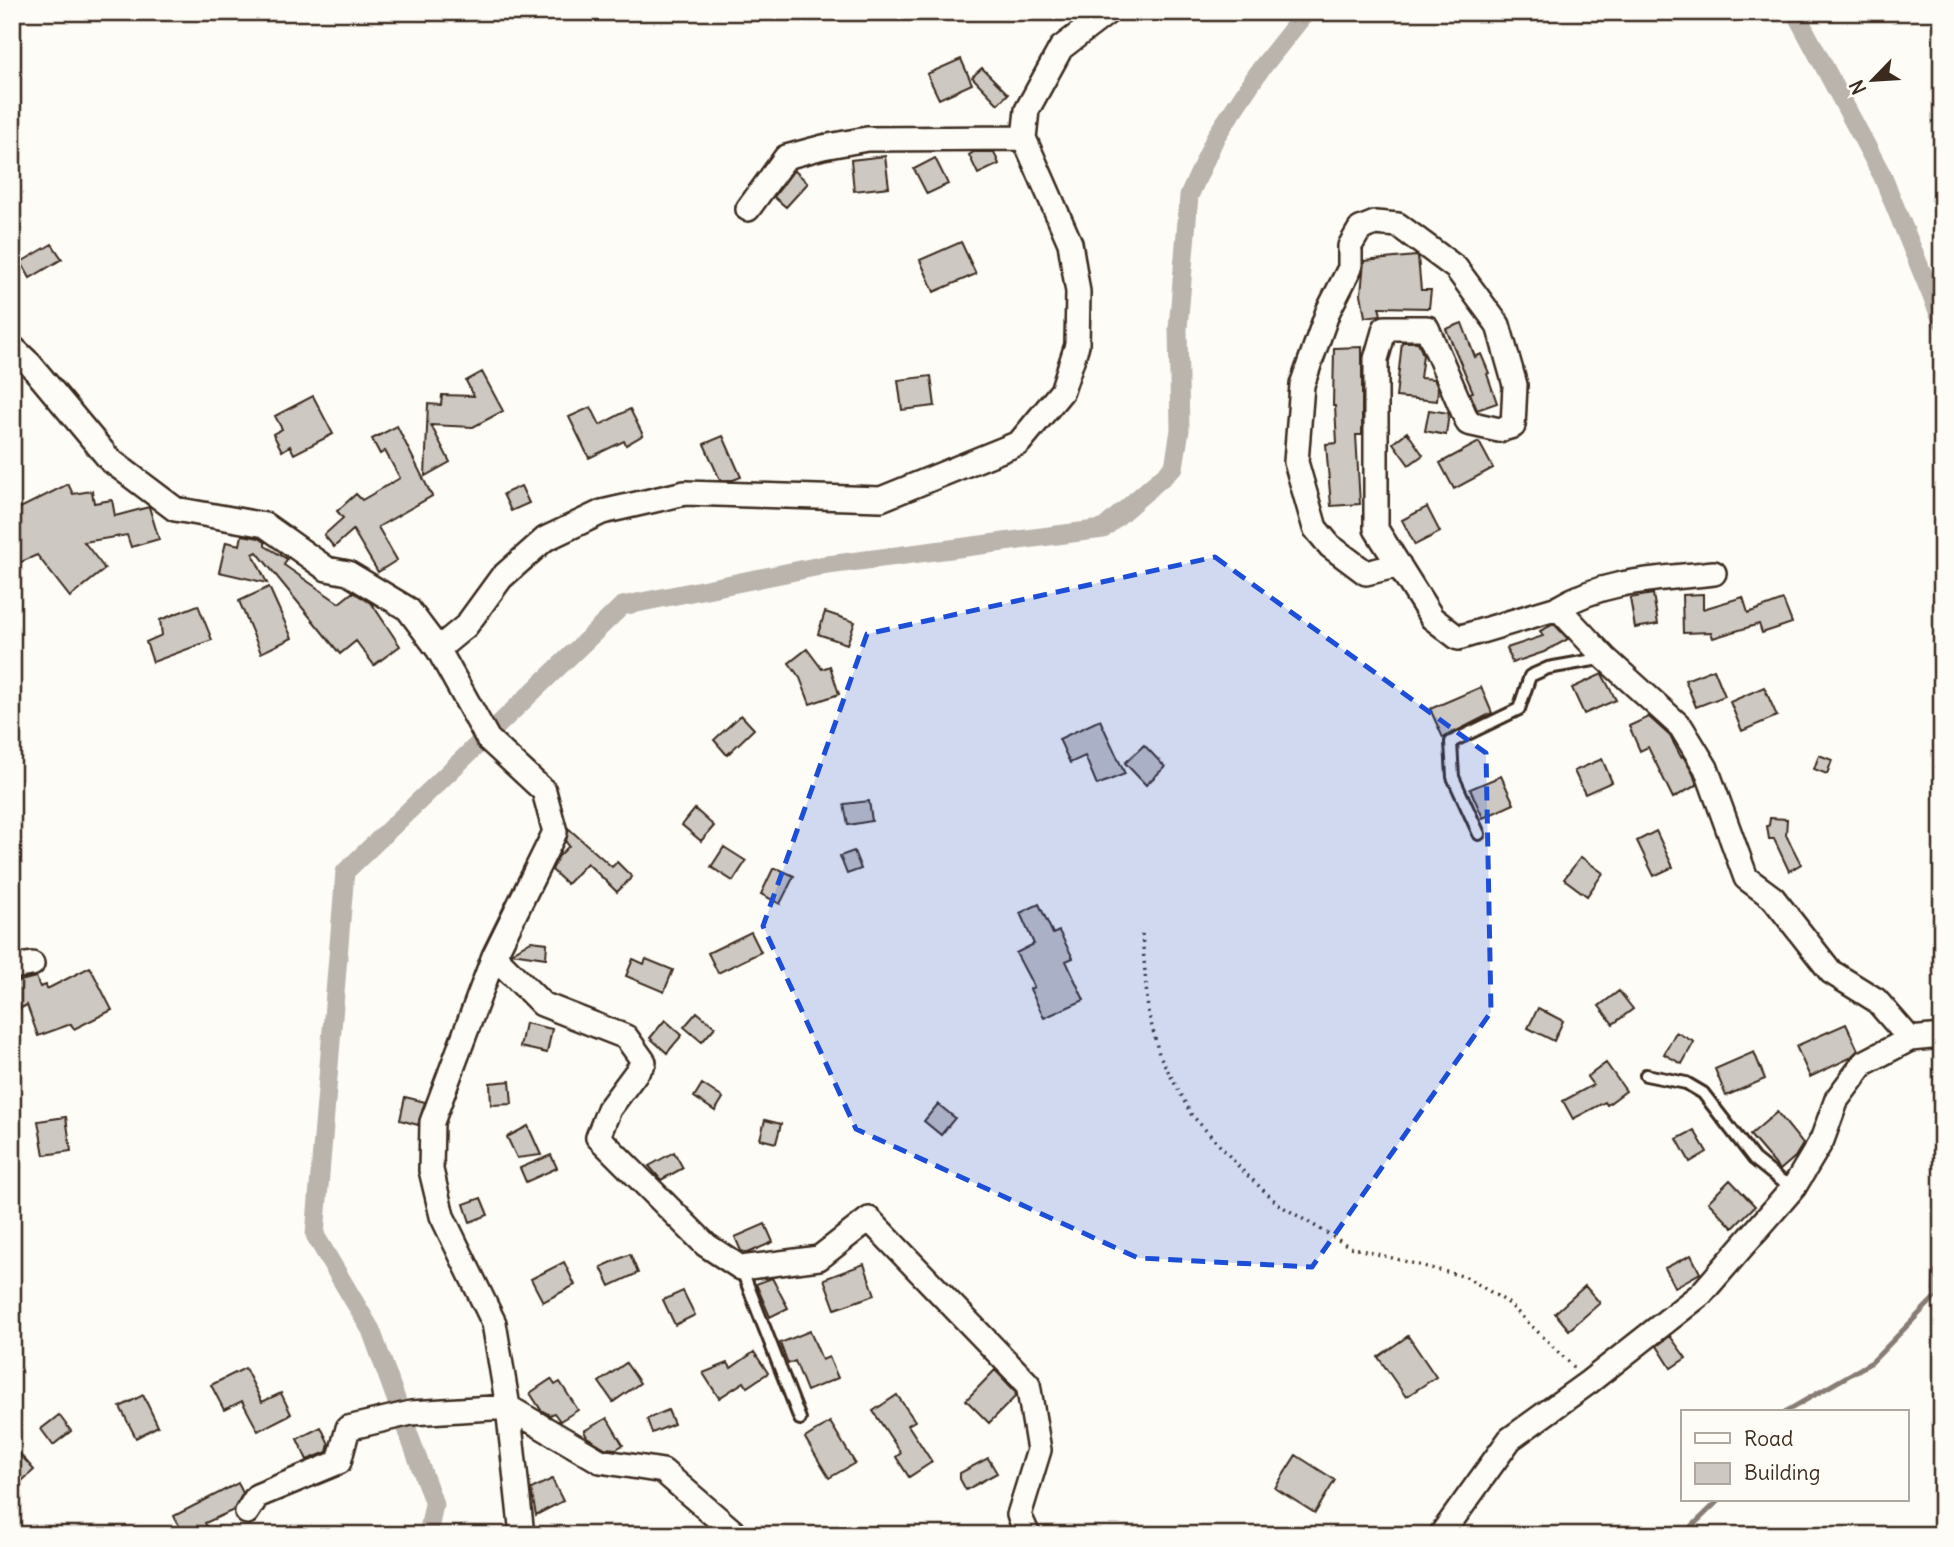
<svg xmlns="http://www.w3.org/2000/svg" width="1954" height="1547" font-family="Delius,sans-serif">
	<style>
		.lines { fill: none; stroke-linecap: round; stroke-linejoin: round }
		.stream { stroke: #887d74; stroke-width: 5 }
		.canal { stroke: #bbb4ad; stroke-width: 19 }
		.building { fill: #cdc8c2; stroke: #3b2a1e; stroke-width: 2 }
		.lane-casing { stroke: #3b2a1e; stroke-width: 16 }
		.street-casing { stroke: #3b2a1e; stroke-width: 28 }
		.path { stroke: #3b2a1e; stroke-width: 3.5; stroke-dasharray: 2 5; stroke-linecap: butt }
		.lane { stroke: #fdfcf7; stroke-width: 10 }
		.street { stroke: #fdfcf7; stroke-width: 23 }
		.marked { fill: #1d4ed8; fill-opacity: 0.2; stroke: #1d4ed8; stroke-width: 5; stroke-dasharray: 14 9; stroke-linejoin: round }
	</style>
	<rect width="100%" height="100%" fill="#fdfcf7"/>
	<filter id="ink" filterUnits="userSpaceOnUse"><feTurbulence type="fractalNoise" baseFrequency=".0143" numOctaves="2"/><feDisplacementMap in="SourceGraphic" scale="14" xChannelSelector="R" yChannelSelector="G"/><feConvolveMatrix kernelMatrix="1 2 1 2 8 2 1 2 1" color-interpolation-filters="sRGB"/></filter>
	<g filter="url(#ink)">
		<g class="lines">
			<path class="stream" d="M 1785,1412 L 1872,1362 L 1942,1290
				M 1683,1535 L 1719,1500"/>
			<path class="canal" d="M 1795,12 L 1882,175 L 1942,321
				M 1941,1290 L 1942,1275
				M 428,1535 L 434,1504 L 371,1330 L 315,1235 L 345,872 L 622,606 L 820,566 L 1103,529 L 1174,467 L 1180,430 L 1178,329 L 1189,196 L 1216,136 L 1260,70 L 1306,12"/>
		</g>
		<path class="building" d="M 961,59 L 972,84 L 939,99 L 927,74 Z
			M 982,68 L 1008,94 L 998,104 L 972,77 Z
			M 974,152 L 994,152 L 999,164 L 978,174 L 969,155 Z
			M 885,156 L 889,187 L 854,191 L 851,160 Z
			M 935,158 L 948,184 L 927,194 L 914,169 Z
			M 794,170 L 808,183 L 786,207 L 774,197 Z
			M 961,242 L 976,274 L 934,292 L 920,260 Z
			M 52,244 L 62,259 L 30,278 L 21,262 Z
			M 1416,256 L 1418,257 L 1421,290 L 1431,290 L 1429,308 L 1379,307 L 1381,315 L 1365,317 L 1361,294 L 1364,261 Z
			M 1462,323 L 1475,357 L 1481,354 L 1489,373 L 1487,374 L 1497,403 L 1477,410 L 1470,393 L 1473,392 L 1446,329 Z
			M 1402,342 L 1418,342 L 1423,355 L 1420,378 L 1434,379 L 1438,388 L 1437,401 L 1396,397 Z
			M 1362,347 L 1362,435 L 1356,435 L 1360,504 L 1331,506 L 1326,444 L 1337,443 L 1335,406 L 1333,406 L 1334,348 Z
			M 482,372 L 503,411 L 473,427 L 431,425 L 450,462 L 425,476 L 428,404 L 441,405 L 442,395 L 474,396 L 466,381 Z
			M 931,376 L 935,406 L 902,410 L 898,380 Z
			M 313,396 L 333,434 L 294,454 L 290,446 L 282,451 L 273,434 L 282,429 L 275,416 Z
			M 591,407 L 600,425 L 630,409 L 643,435 L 626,445 L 624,441 L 589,458 L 569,417 Z
			M 1429,410 L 1449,413 L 1446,435 L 1425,431 Z
			M 397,426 L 432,496 L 378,527 L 397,560 L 378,572 L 353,530 L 334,547 L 324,535 L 343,518 L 337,511 L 356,494 L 362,500 L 400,478 L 385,451 L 380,454 L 372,439 Z
			M 1407,432 L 1423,455 L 1409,465 L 1393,443 Z
			M 723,436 L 741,477 L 733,480 L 720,480 L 704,444 Z
			M 1479,442 L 1493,468 L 1454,489 L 1440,463 Z
			M 68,484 L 73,494 L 92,491 L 94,503 L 112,500 L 115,516 L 149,507 L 159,539 L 131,547 L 127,535 L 84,542 L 105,569 L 70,597 L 37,555 L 12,566 L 12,512 Z
			M 521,486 L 529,503 L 511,511 L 503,494 Z
			M 1427,507 L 1440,532 L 1415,545 L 1402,520 Z
			M 242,535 L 259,538 L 265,542 L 265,546 L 287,559 L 284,565 L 339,603 L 353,592 L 372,604 L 400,646 L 374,665 L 356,641 L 340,654 L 257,552 L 253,554 L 267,583 L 219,572 L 226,542 L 240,545 Z
			M 269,587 L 292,638 L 261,653 L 239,601 Z
			M 1653,594 L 1658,624 L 1635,628 L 1630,598 Z
			M 1703,594 L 1703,609 L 1743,597 L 1748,613 L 1783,600 L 1792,623 L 1762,633 L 1759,624 L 1713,638 L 1711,632 L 1683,633 L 1682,595 Z
			M 198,605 L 212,640 L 153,662 L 146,642 L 162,635 L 160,620 Z
			M 825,612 L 855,622 L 847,644 L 818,634 Z
			M 1554,624 L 1568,639 L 1544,652 L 1512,663 L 1507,648 L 1543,636 L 1540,631 Z
			M 807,649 L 822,669 L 830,666 L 839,694 L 810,704 L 800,678 L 789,663 Z
			M 1714,669 L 1725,696 L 1696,707 L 1685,680 Z
			M 1602,674 L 1616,700 L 1584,714 L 1572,688 Z
			M 1481,687 L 1492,713 L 1443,738 L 1430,709 Z
			M 1764,687 L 1777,716 L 1742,731 L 1730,702 Z
			M 741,715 L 754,729 L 727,755 L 714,740 Z
			M 1649,717 L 1670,736 L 1681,757 L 1683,756 L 1693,774 L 1697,785 L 1673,798 L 1648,747 L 1640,751 L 1629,726 Z
			M 1100,720 L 1125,774 L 1097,785 L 1085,756 L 1070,763 L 1059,739 Z
			M 1144,745 L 1165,767 L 1146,785 L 1125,763 Z
			M 1819,755 L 1832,760 L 1827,774 L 1814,769 Z
			M 1602,759 L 1612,782 L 1585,794 L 1574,771 Z
			M 1501,776 L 1514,804 L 1483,818 L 1470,789 Z
			M 869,801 L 872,821 L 848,825 L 844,804 Z
			M 695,809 L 714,826 L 701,841 L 682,825 Z
			M 1770,818 L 1787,819 L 1786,835 L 1801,864 L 1789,871 L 1774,839 L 1769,839 L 1767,826 L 1769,825 Z
			M 568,828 L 612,867 L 617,862 L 632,877 L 617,892 L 587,863 L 567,884 L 552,870 L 558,857 L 569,846 L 566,842 Z
			M 1656,831 L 1673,867 L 1654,876 L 1637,841 Z
			M 724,847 L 746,861 L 733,881 L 711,867 Z
			M 854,851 L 861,869 L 847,874 L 840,856 Z
			M 1581,857 L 1603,873 L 1587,896 L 1564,879 Z
			M 773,869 L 779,869 L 794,876 L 780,904 L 761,894 Z
			M 1039,904 L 1053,934 L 1059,931 L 1073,958 L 1066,961 L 1084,1000 L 1044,1018 L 1030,989 L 1034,987 L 1016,953 L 1034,944 L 1020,913 Z
			M 751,932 L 761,952 L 718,973 L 708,953 Z
			M 531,941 L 547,943 L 546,958 L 511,953 Z
			M 633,959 L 644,964 L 646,959 L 673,970 L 664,992 L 626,976 Z
			M 90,967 L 112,1010 L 74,1029 L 71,1024 L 38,1036 L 27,1005 L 19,1009 L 12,990 L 12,983 L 36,977 L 40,987 L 46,985 L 47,989 Z
			M 1619,991 L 1633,1009 L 1613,1024 L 1599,1006 Z
			M 1538,1008 L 1563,1021 L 1554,1041 L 1528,1028 Z
			M 697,1012 L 715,1027 L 702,1042 L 684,1027 Z
			M 665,1020 L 682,1035 L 667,1053 L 650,1038 Z
			M 525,1023 L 552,1029 L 547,1053 L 520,1047 Z
			M 1846,1024 L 1858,1050 L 1850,1058 L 1810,1077 L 1796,1046 Z
			M 1676,1032 L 1694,1042 L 1682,1064 L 1664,1054 Z
			M 1754,1052 L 1765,1079 L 1726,1096 L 1715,1069 Z
			M 1606,1063 L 1626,1091 L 1607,1105 L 1605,1102 L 1573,1119 L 1563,1101 L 1593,1085 L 1587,1077 Z
			M 510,1081 L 512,1104 L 491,1105 L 490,1083 Z
			M 702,1084 L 723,1098 L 715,1111 L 694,1097 Z
			M 405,1097 L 425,1102 L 418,1125 L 400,1120 Z
			M 938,1104 L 955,1118 L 941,1135 L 924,1121 Z
			M 1777,1112 L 1803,1144 L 1795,1157 L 1780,1170 L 1750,1135 Z
			M 66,1117 L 71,1151 L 44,1155 L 38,1121 Z
			M 765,1120 L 781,1124 L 776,1143 L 760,1139 Z
			M 528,1126 L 541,1155 L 517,1158 L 507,1137 Z
			M 1694,1130 L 1707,1152 L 1690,1162 L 1677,1139 Z
			M 674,1152 L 683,1168 L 661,1180 L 649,1166 Z
			M 551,1155 L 557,1168 L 526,1182 L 520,1168 Z
			M 1730,1180 L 1755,1206 L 1733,1228 L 1708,1202 Z
			M 481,1198 L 488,1215 L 470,1222 L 464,1204 Z
			M 765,1224 L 773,1242 L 748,1253 L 741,1251 L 735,1237 Z
			M 630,1254 L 638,1273 L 610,1286 L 601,1267 Z
			M 1691,1255 L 1700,1273 L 1675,1287 L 1665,1268 Z
			M 564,1262 L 575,1285 L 543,1302 L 531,1279 Z
			M 864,1264 L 875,1295 L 835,1309 L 824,1279 Z
			M 772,1278 L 788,1308 L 770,1317 L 756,1284 Z
			M 1585,1286 L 1600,1303 L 1569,1330 L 1555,1313 Z
			M 683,1291 L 695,1315 L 675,1325 L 663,1300 Z
			M 810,1331 L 822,1360 L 829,1357 L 838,1378 L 807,1391 L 795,1361 L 788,1364 L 780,1343 Z
			M 1408,1336 L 1436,1377 L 1406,1397 L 1378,1357 Z
			M 1670,1336 L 1686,1358 L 1671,1368 L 1657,1346 Z
			M 754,1352 L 768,1373 L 747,1387 L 744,1382 L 719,1398 L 703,1373 L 728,1363 L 731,1368 Z
			M 626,1363 L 640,1383 L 613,1402 L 599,1382 Z
			M 245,1368 L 262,1402 L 281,1393 L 291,1414 L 258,1431 L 242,1401 L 224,1410 L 211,1385 Z
			M 995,1370 L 1015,1391 L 1016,1396 L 989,1423 L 966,1400 Z
			M 551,1379 L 555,1385 L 560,1382 L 578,1410 L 560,1421 L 554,1413 L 550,1415 L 541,1410 L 530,1393 Z
			M 143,1395 L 158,1426 L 136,1438 L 120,1407 Z
			M 897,1395 L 915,1421 L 908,1425 L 932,1462 L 909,1477 L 896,1457 L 901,1453 L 873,1411 Z
			M 668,1410 L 674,1424 L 652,1433 L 647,1419 Z
			M 59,1415 L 71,1431 L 53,1445 L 41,1429 Z
			M 607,1418 L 623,1445 L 616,1449 L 605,1448 L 587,1437 L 584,1431 Z
			M 830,1422 L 855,1463 L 829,1478 L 805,1438 Z
			M 321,1427 L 329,1444 L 327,1452 L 307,1460 L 297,1439 Z
			M 12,1445 L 34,1470 L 12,1490 Z
			M 1296,1455 L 1335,1480 L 1315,1513 L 1275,1488 Z
			M 988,1458 L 997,1473 L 966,1490 L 960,1479 L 960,1473 Z
			M 552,1479 L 563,1501 L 536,1515 L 531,1489 Z
			M 238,1483 L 243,1493 L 234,1510 L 205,1523 L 207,1527 L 191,1535 L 183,1535 L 174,1516 Z"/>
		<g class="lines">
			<defs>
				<path id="lane" d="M 1479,834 L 1453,777 L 1451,742 L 1519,709 L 1530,676 L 1548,668 L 1605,658
					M 1646,1075 L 1686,1083 L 1703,1093 L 1754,1159 L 1780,1180 L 1794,1187
					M 741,1268 L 800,1419"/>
				<path id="street" d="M 748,209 L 786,157 L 823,147 L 867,139 L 1024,138
					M 12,347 L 30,364 L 110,460 L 175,509 L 265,525 L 327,569 L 348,573 L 408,609 L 438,649 L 488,739 L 544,791 L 555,832 L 494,956 L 542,1004 L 626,1037 L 644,1062 L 609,1109 L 598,1137 L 706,1245 L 741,1268 L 819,1258 L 869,1219 L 1028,1384 L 1039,1450 L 1019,1515 L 1028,1535
					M 1399,565 L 1366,573 L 1330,546 L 1315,528 L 1296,462 L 1302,385 L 1328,311 L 1350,268 L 1350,246 L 1360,229 L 1375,223 L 1398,225 L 1456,268 L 1498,325 L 1515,385 L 1513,426 L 1499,430 L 1468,423 L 1427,328 L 1385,328 L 1376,359 L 1376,529 L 1432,618 L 1458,638 L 1558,608 L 1605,658 L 1681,727 L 1706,768 L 1746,878 L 1773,898 L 1831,972 L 1876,1000 L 1910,1039
					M 1558,608 C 1605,579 1660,579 1714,573
					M 438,649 L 466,626 L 501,578 L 545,539 L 602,512 L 685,493 L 881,499 L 1019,443 L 1062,391 L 1077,345 L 1078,292 L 1070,243 L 1024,138 L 1027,110 L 1061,48 L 1108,12
					M 494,956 L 432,1122 L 431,1170 L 442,1216 L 494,1323 L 508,1407 L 522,1535
					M 12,967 L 32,964
					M 247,1512 L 257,1496 L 339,1462 L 348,1428 L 411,1413 L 508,1407 L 600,1461 L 663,1471 L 737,1535
					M 1441,1535 L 1510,1439 L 1589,1382 L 1701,1294 L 1794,1187 L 1822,1140 L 1837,1099 L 1864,1063 L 1910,1039 L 1942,1036"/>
			</defs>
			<use href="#lane" class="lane-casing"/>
			<use href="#street" class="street-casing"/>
			<path class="path" d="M 1142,934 L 1148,1011 L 1159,1054 L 1191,1114 L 1242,1170 L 1278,1204 L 1350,1247 L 1466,1277 L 1507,1302 L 1575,1368"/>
			<use href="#lane" class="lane"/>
			<use href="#street" class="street"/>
		</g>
	</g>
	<path class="marked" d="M 1215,557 L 1486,753 L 1491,1012 L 1312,1267 L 1138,1258 L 856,1129 L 763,926 L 867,634 Z"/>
	<rect width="1954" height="1547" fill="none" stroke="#fdfcf7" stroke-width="42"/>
	<rect x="21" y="21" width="1912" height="1505" fill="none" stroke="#3b2a1e" stroke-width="2.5" filter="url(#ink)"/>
	<rect x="1681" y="1410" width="228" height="91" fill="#fdfcf7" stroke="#afa8a0" stroke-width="2"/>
	<rect x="1695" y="1433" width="35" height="10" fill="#fdfcf7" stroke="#afa8a0" stroke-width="2"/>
	<text x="1744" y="1446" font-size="21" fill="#3b2a1e">Road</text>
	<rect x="1695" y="1463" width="35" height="21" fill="#cdc8c2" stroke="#afa8a0" stroke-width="2"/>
	<text x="1744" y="1480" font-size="21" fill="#3b2a1e">Building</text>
	<g transform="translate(1873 80) rotate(245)" stroke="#fdfcf7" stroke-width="5" paint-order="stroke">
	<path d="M0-5L12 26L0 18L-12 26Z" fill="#3b2a1e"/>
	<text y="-10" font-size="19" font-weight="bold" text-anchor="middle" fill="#3b2a1e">N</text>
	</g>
</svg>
